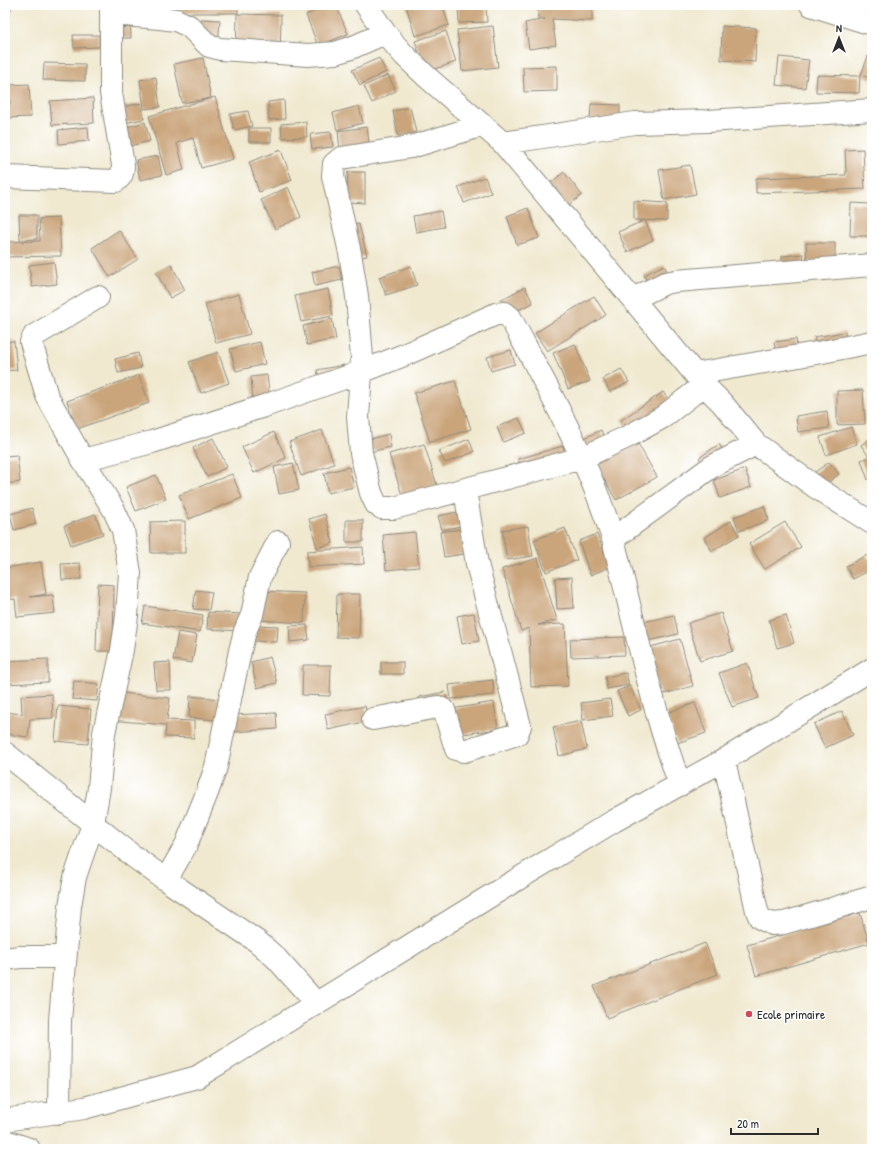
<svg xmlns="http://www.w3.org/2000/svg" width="877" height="1154" font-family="'Patrick Hand',sans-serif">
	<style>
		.building { fill: #caa57c }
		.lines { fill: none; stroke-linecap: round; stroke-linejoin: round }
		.minor-casing { stroke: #8e8a7e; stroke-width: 24 }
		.minor { stroke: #fff; stroke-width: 22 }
		.poi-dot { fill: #d1495b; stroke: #fff; stroke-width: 1.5 }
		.labels { text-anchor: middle; stroke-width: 3; stroke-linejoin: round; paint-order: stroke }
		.poi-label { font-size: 13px; fill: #2b2b2b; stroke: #fff; text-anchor: start }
	</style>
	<rect width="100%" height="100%" fill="#fff"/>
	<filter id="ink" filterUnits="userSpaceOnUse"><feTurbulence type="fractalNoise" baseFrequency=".025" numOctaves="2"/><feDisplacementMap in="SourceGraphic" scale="8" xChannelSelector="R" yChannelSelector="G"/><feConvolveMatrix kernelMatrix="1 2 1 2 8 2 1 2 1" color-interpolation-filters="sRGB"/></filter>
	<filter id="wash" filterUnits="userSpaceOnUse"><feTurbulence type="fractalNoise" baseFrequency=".012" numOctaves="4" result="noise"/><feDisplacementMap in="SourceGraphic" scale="16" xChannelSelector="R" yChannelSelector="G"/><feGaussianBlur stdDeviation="0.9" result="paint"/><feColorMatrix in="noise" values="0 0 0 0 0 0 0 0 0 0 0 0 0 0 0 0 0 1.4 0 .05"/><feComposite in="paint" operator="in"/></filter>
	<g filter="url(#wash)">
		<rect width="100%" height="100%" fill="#f0e9d0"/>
		<g id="blocks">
			<path class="building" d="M 5,5 L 12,5 L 8,20 L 5,19 Z
				M 158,5 L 238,5 L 238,14 L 281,15 L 280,60 L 236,59 L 237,13 L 158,13 Z
				M 330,5 L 336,5 L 348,34 L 318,46 L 306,15 Z
				M 406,5 L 442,5 L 449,25 L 415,36 Z
				M 458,5 L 486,5 L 487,22 L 459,23 Z
				M 538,5 L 592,5 L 592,21 L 552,19 L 556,45 L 529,49 L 525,23 L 545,19 L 538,19 Z
				M 844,5 L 872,5 L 872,22 Z
				M 130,15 L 131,38 L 115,38 L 114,16 Z
				M 201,19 L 220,20 L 218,47 L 199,46 Z
				M 493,26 L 498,67 L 462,71 L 457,30 Z
				M 722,26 L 756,28 L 755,62 L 721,60 Z
				M 446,31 L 456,62 L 425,72 L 415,41 Z
				M 73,35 L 99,35 L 99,47 L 74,48 Z
				M 870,51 L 872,52 L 872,79 L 861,75 Z
				M 779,57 L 809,60 L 805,88 L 776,85 Z
				M 203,58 L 211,98 L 182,103 L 174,64 Z
				M 379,58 L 386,72 L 360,85 L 352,70 Z
				M 44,63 L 85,64 L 85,81 L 43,80 Z
				M 557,66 L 557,91 L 524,92 L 523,67 Z
				M 388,75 L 396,91 L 372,103 L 364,86 Z
				M 817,75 L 860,76 L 859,93 L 816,92 Z
				M 156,77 L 160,107 L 144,109 L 140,80 Z
				M 29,84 L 31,117 L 5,118 L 5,104 L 10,104 L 9,85 Z
				M 215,97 L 233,159 L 201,168 L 193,138 L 177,143 L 184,170 L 166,175 L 149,116 Z
				M 93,98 L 94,123 L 52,125 L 50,101 Z
				M 284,100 L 285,119 L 269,120 L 268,102 Z
				M 141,103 L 144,119 L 116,125 L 113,109 Z
				M 591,104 L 620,105 L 620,121 L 590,120 Z
				M 359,106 L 363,123 L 337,130 L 333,113 Z
				M 410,107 L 416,132 L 398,136 L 393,111 Z
				M 248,111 L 252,126 L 234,130 L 230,114 Z
				M 145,122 L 150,141 L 117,149 L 112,131 Z
				M 306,122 L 307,137 L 282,138 L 281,124 Z
				M 88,127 L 89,141 L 59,144 L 58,130 Z
				M 367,127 L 371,157 L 341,160 L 338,131 Z
				M 249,128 L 271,128 L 271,142 L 249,142 Z
				M 331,132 L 333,147 L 312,149 L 310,134 Z
				M 863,149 L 865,189 L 756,193 L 756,178 L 846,175 L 845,150 Z
				M 281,150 L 292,180 L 259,192 L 249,162 Z
				M 158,156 L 162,175 L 140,180 L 136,160 Z
				M 690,165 L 696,194 L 664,200 L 659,170 Z
				M 348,172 L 365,172 L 365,203 L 347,202 Z
				M 564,172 L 582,195 L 565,208 L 548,185 Z
				M 485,177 L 491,193 L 464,203 L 458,187 Z
				M 288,187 L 301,217 L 275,229 L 261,200 Z
				M 634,201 L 667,203 L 667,221 L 634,220 Z
				M 851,203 L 870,204 L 869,236 L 850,236 Z
				M 528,208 L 539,238 L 517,245 L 507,216 Z
				M 441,211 L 444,227 L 416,232 L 413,216 Z
				M 19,215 L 37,215 L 37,239 L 20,240 Z
				M 59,218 L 61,256 L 5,257 L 5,242 L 40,241 L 39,219 Z
				M 645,220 L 653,240 L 627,252 L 618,232 Z
				M 359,224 L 367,256 L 349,260 L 341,228 Z
				M 119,230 L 138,259 L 110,277 L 92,248 Z
				M 806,243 L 835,243 L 835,261 L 807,262 Z
				M 803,254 L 805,269 L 783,271 L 782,256 Z
				M 54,262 L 57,284 L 32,287 L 29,265 Z
				M 171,264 L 185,290 L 170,298 L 156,272 Z
				M 664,265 L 672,281 L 651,291 L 644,275 Z
				M 339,266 L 342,280 L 315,286 L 312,272 Z
				M 411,266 L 417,285 L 386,295 L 379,277 Z
				M 525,287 L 533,303 L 507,315 L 500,300 Z
				M 328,289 L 333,316 L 301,322 L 295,296 Z
				M 239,294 L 250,334 L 216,343 L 205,304 Z
				M 594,296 L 606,315 L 547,351 L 535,333 Z
				M 332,319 L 336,339 L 307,345 L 303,326 Z
				M 845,332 L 847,346 L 817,351 L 814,337 Z
				M 796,339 L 798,353 L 777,357 L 774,342 Z
				M 14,341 L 17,370 L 5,371 L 5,342 Z
				M 260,342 L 265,364 L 236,371 L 230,349 Z
				M 575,344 L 590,381 L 568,389 L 553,353 Z
				M 511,350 L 515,364 L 491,371 L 487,357 Z
				M 218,352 L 229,383 L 201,393 L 189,362 Z
				M 138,353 L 141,368 L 118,373 L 115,359 Z
				M 344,365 L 348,381 L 321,386 L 317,370 Z
				M 621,369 L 629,382 L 610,392 L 603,379 Z
				M 139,375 L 149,403 L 77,429 L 67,401 Z
				M 267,375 L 270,400 L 253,401 L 251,377 Z
				M 455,381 L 471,429 L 430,442 L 414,393 Z
				M 863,390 L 865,424 L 837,425 L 837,391 Z
				M 663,392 L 673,406 L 630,434 L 621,420 Z
				M 827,411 L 829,428 L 798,432 L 796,416 Z
				M 519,418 L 526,433 L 503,442 L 497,427 Z
				M 851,427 L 857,444 L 826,455 L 820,437 Z
				M 322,430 L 334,464 L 301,476 L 289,442 Z
				M 601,430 L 607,444 L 584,455 L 578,441 Z
				M 274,432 L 286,458 L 254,473 L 242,447 Z
				M 389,434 L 391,447 L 370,452 L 367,440 Z
				M 872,437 L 872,479 L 868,480 L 861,460 L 869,457 L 861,445 Z
				M 213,438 L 227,467 L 207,477 L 193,448 Z
				M 469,439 L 474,452 L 445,463 L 439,451 Z
				M 637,442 L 657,477 L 616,500 L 596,465 Z
				M 424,444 L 442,501 L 407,511 L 389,454 Z
				M 719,444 L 728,457 L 708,471 L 699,458 Z
				M 563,446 L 567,462 L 523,474 L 518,459 Z
				M 17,455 L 20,482 L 5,484 L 5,456 Z
				M 829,462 L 839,474 L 821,488 L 811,475 Z
				M 293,463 L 299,490 L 279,494 L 274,467 Z
				M 349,467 L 354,487 L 328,493 L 324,473 Z
				M 745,469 L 751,487 L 720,498 L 714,480 Z
				M 232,474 L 242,498 L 189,519 L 179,495 Z
				M 156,475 L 166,499 L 136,511 L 126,487 Z
				M 764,506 L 769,520 L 739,531 L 734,517 Z
				M 32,508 L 36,524 L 14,530 L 10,514 Z
				M 457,512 L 461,526 L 442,530 L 438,516 Z
				M 95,514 L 103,534 L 71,545 L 64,526 Z
				M 325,514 L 333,543 L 317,548 L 309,519 Z
				M 346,520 L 363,520 L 363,542 L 346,542 Z
				M 185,521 L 185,553 L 151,553 L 150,522 Z
				M 731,521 L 739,535 L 712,551 L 704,538 Z
				M 785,522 L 801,547 L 765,569 L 749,544 Z
				M 528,526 L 533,556 L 507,560 L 502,530 Z
				M 565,528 L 577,560 L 546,572 L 534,540 Z
				M 461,529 L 464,554 L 444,557 L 440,532 Z
				M 415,532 L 419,567 L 386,570 L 383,535 Z
				M 597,534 L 610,567 L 590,575 L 579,541 Z
				M 363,547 L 364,564 L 308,567 L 307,551 Z
				M 867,555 L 872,564 L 872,569 L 853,579 L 846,566 Z
				M 538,558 L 557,620 L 538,625 L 565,624 L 568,686 L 531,687 L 529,628 L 521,631 L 502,569 Z
				M 41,562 L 46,594 L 30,597 L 53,595 L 55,613 L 17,617 L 15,599 L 5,600 L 5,568 Z
				M 80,563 L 81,579 L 62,580 L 61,564 Z
				M 572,577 L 574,608 L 557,609 L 555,578 Z
				M 98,584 L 114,585 L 113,651 L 96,651 Z
				M 196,590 L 212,592 L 209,610 L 193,609 Z
				M 258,591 L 305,593 L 304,623 L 256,620 Z
				M 337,594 L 360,594 L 359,638 L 336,637 Z
				M 145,606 L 203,615 L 200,632 L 142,623 Z
				M 208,612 L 240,614 L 239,631 L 207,629 Z
				M 474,613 L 479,641 L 462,644 L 457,616 Z
				M 721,613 L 733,651 L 700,661 L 688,623 Z
				M 674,615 L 678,634 L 639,643 L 635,624 Z
				M 786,615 L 794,643 L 777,648 L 769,620 Z
				M 254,625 L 278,626 L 277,642 L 253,641 Z
				M 307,625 L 309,640 L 290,642 L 289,626 Z
				M 178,632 L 197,635 L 192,663 L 173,660 Z
				M 624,637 L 625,655 L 571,657 L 570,639 Z
				M 680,639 L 693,686 L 660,695 L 647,648 Z
				M 270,657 L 277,683 L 257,688 L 251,662 Z
				M 48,659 L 48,682 L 5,684 L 5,661 Z
				M 170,662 L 171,690 L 156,690 L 154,663 Z
				M 381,662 L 403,662 L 403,674 L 381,674 Z
				M 747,663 L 759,698 L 732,707 L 719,673 Z
				M 303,665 L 331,665 L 330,696 L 302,695 Z
				M 626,673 L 629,685 L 607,689 L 605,677 Z
				M 493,680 L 494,695 L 451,699 L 449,685 Z
				M 74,681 L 99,684 L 97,701 L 72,699 Z
				M 630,686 L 641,710 L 628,716 L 617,691 Z
				M 113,692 L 170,698 L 167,720 L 194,721 L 194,738 L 165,737 L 166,725 L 110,720 Z
				M 445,692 L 448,706 L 422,711 L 419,697 Z
				M 52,694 L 53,718 L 30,719 L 28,737 L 5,734 L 5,712 L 22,714 L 21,696 Z
				M 190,696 L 220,699 L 218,720 L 189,718 Z
				M 610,699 L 613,716 L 583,720 L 581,703 Z
				M 494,702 L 498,729 L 449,736 L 445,710 Z
				M 695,703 L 706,733 L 677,743 L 666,713 Z
				M 58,706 L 91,709 L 88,744 L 55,741 Z
				M 365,706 L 369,721 L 328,730 L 325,714 Z
				M 842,711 L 853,735 L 825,748 L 814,724 Z
				M 276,713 L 277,729 L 232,732 L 231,715 Z
				M 581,721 L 587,749 L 559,756 L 553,727 Z
				M 860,913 L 869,943 L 756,976 L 747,945 Z
				M 705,943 L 718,974 L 607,1018 L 594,986 Z"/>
		</g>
	</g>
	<g filter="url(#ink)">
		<use href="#blocks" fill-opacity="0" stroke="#8e8a7e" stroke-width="1"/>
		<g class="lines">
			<defs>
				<path id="minor" d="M 366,5 L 385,33 L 404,55 L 428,78 L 503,143 L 704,385 L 722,403 L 756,444 L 817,488 L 872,523
					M 811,5 L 872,24
					M 111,14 L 160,18 L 176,20 L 189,26 L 209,46 L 220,49 L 308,55 L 335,53 L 351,48 L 385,33
					M 483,125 L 411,147 L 341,158 L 334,164 L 333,176 L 350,253 L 357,296 L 362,358 L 358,417 L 361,453 L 371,493 L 376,504 L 382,508 L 394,508 L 582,458 L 629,436 L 663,417 L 704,385
					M 503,143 L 635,123 L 708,121 L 872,110
					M 5,177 L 116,181 C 122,176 123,173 123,165 L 111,93 L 111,5
					M 633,299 L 665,283 L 676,281 L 872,265
					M 695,374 L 822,352 L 872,342
					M 83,460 L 152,442 L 267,405 L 361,372 L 404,355 L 496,314 L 505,313 L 510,317 C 548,389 589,461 613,539 C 634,621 651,705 680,785
					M 613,539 L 711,467 L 756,444
					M 373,719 L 438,707 L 444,710 L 456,749 L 464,751 L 517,734 L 520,726 L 477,564 L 465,490
					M 5,753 L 133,856 L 166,880 L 258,942 L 276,958 L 316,1003
					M 724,760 L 757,911 L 760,918 L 772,924 L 784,923 L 872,897
					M 166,880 L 186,845 L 207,793 L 216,767 L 240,651 L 245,631 L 252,615 L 260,577 L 278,542
					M 5,959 L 20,957 L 65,957
					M 59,1113 L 60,1020 L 70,906 L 75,877 L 93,824 L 99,788 L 104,733 L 122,650 L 127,616 L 130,573 L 123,530 L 114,510 L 83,460 L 47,396 L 31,342 L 34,336 L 98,297
					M 5,1120 L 84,1108 L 197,1077 L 508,885 L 614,821 L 724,760 L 872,669
					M 5,1141 L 29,1149"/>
			</defs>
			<use href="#minor" class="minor-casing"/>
			<use href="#minor" class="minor"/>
		</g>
	</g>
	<circle class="poi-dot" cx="749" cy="1014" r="4"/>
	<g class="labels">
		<g class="poi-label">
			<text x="757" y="1019">Ecole primaire</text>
		</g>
	</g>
	<rect width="877" height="1154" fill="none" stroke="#fff" stroke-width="20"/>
	<g transform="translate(839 38)" stroke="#ffffff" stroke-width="3" paint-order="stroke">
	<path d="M0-3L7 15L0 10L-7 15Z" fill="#2b2b2b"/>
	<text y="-6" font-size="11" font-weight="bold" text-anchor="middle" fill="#2b2b2b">N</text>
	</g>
	<path d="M731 1128v6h87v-6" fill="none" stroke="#2b2b2b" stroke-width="2"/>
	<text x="737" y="1128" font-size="12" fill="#2b2b2b" stroke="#ffffff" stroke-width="3" paint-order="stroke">20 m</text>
</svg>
